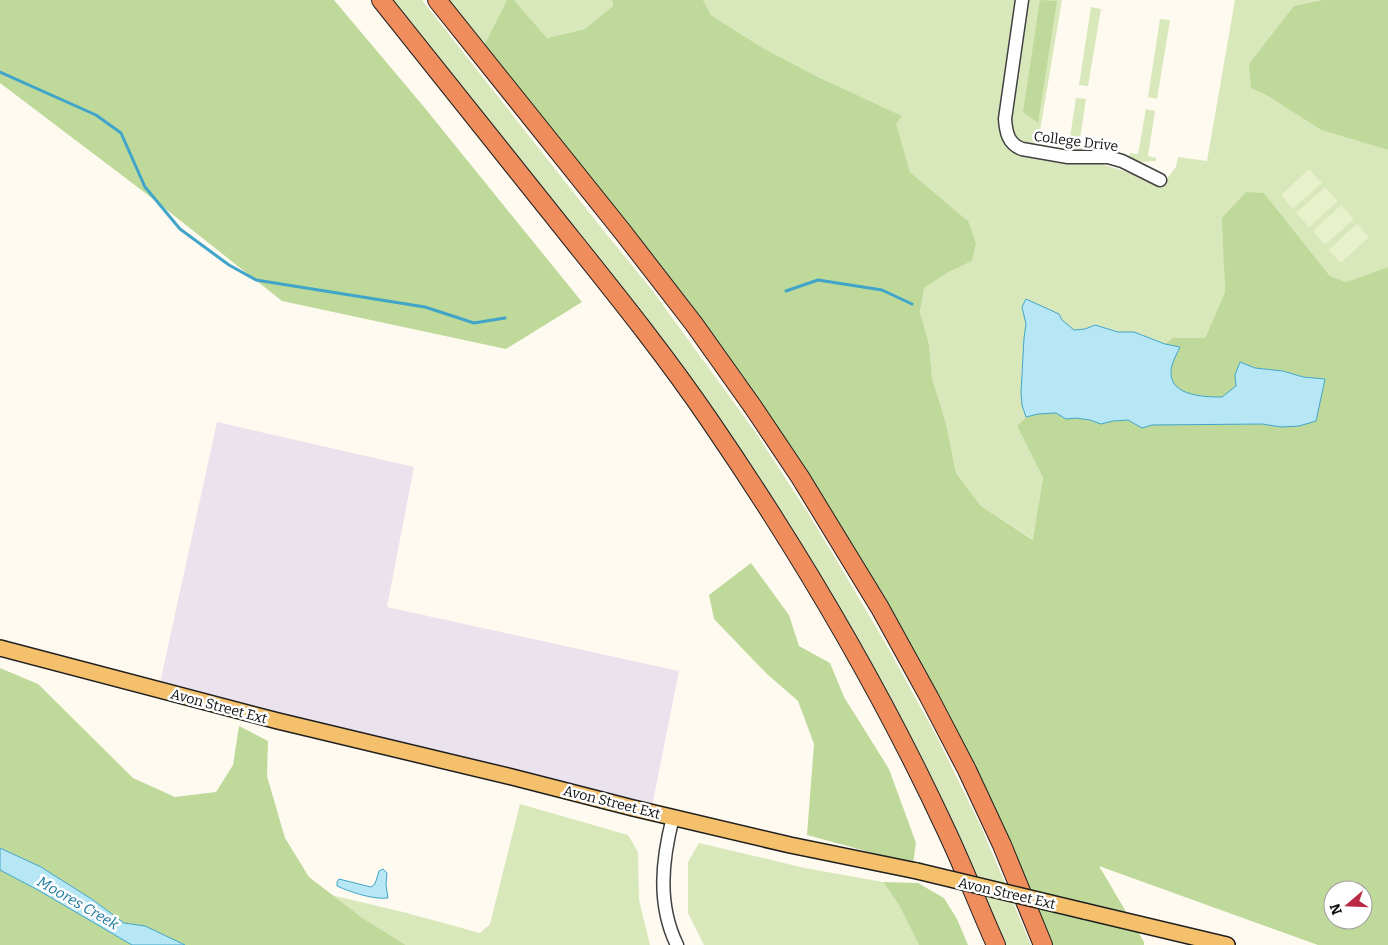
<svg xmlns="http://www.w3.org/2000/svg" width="1388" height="945" font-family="Bitter,serif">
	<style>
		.industrial { fill: #eae3ed }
		.green { fill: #d8e8bb }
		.forest { fill: #bfd99a; fill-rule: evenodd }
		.pitch { fill: #e8f0cc }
		.water { fill: #b7e6f4; stroke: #40a5c9 }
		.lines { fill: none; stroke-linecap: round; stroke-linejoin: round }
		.stream { stroke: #40a5c9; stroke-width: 3 }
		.minor-casing { stroke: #414141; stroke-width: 15 }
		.major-casing { stroke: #1f1f1f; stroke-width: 18 }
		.highway-casing { stroke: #1f1f1f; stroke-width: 20 }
		.minor { stroke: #fff; stroke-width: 12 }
		.major { stroke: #f4c06b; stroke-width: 15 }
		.highway { stroke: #f08d5d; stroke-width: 18 }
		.major-bridge-casing { stroke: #1f1f1f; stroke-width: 18; stroke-linecap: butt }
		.major-bridge { stroke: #f4c06b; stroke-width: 15 }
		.labels { text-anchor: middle; stroke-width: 5; stroke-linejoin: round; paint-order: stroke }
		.street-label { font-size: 14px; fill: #0e0e0e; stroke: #fff }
		.water-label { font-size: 15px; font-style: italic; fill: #1b769d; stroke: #fff }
	</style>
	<rect width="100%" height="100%" fill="#fffaf0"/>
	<path class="industrial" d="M 217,422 L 414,467 L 387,607 L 679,671 L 651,812 L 158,692 Z"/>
	<path class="green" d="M 387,0 L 422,0 L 607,235 L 652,290 L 756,433 L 808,513 L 846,576 L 887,646 L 937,737 L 982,829 L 1031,945 L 1002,945 L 745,464 Z
		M 437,0 L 507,0 L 480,53 Z
		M 514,0 L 612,0 L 613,6 L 585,29 L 547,38 Z
		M 703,0 L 1062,0 L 1038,143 L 1163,184 L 1176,167 L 1178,157 L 1207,161 L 1235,0 L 1322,0 L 1294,6 L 1251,87 L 1266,95 L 1321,130 L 1388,150 L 1388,267 L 1346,282 L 1330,276 L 1264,193 L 1224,268 L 1225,292 L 1205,338 L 1173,338 L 1165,344 L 1134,332 L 1118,332 L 1095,325 L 1085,329 L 1074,330 L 1046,309 L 1026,299 L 1022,307 L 1026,324 L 1024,338 L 1023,356 L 1021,376 L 1022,405 L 1026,417 L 1017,426 L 1043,478 L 1034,540 L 981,506 L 956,473 L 946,423 L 932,378 L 929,344 L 920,312 L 924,288 L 949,272 L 972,261 L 968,221 L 910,172 L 895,124 L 901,116 L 818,77 L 763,48 L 711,15 Z
		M 1091,7 L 1101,9 L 1088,86 L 1079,85 Z
		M 1160,19 L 1170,20 L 1157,99 L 1148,97 Z
		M 1076,98 L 1086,99 L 1079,145 L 1086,147 L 1087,149 L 1085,151 C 1076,151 1068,150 1060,146 L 1061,142 L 1069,144 Z
		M 1146,109 L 1155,111 L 1148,156 L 1156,158 L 1156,161 L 1140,162 L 1129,157 L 1130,153 L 1138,154 Z
		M 520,804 L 628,835 L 638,852 L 639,900 L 650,945 L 406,945 L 361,917 L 331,895 L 403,912 L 480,933 L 490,924 Z
		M 699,843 L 805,868 L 883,882 L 899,905 L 919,945 L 704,945 L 688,913 L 688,862 Z"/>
	<path class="forest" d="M 0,0 L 334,0 L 424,107 L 582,302 L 506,349 L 282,301 L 148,195 L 0,83 Z
		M 507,0 L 514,0 L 547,38 L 585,29 L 613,6 L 612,0 L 703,0 L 711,15 L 763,48 L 818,77 L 902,116 L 896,124 L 910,172 L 968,221 L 976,243 L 972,261 L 949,272 L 924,288 L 920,312 L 929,344 L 932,378 L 946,423 L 956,473 L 981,506 L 1033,540 L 1043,478 L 1017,426 L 1026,417 L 1038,414 L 1056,413 L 1066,419 L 1076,418 L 1090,420 L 1101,424 L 1113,421 L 1128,420 L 1142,428 L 1152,425 L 1262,424 L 1281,427 L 1316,421 L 1325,379 L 1303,377 L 1283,371 L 1255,368 L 1240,363 L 1235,375 L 1236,386 L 1222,397 C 1203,397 1164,396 1172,365 C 1173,359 1177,353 1180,347 L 1165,344 L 1173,338 L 1205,338 L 1225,292 L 1222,218 L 1246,192 L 1264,193 L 1330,276 L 1346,282 L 1388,267 L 1388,945 L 1318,945 L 1099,866 L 1144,942 L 1144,945 L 1043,945 L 1002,845 L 800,477 L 480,53 ZM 1333,890 L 1363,890 L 1363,920 L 1333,920 Z
		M 1040,0 L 1057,1 L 1038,123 L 1023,112 Z
		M 1322,0 L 1388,0 L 1388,150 L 1321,130 L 1266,95 L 1251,88 L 1249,64 L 1294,6 Z
		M 751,563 L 789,615 L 799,646 L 830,663 L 844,697 L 889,769 L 916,843 L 913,864 L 807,835 L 814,744 L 798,701 L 767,674 L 714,619 L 709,595 Z
		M 0,668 L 38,684 L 133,778 L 175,797 L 216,792 L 233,765 L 239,726 L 268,741 L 267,776 L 285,838 L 309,877 L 361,917 L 406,945 L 185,945 L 145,926 L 124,923 L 93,900 L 41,867 L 0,848 Z
		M 0,870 L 38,890 L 132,945 L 0,945 Z
		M 883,882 L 918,883 L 944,898 L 957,919 L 968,945 L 919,945 L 899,905 Z"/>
	<path class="pitch" d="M 1309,169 L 1322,183 L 1293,209 L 1281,195 Z
		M 1325,187 L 1338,201 L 1309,227 L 1296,213 Z
		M 1341,205 L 1354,219 L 1325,245 L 1313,231 Z
		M 1357,224 L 1369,237 L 1341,263 L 1328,250 Z"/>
	<path class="water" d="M 1026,299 L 1059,314 L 1062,320 L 1074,330 L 1085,329 L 1095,325 L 1118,332 L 1134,332 L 1165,344 L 1180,347 C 1177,353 1174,359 1172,365 C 1164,396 1203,397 1222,397 L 1236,386 L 1235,375 L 1240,362 L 1255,368 L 1283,371 L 1303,377 L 1325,379 L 1316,421 L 1299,426 L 1281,427 L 1262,424 L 1152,425 L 1142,428 L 1128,420 L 1113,421 L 1101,424 L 1090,420 L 1076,418 L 1066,419 L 1056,413 L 1038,414 L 1026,417 L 1022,405 L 1021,392 L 1024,338 L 1026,324 L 1022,307 Z
		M 0,848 L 41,867 L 93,900 L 124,923 L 145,926 L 185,945 L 132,945 L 38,890 L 0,870 Z
		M 383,869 L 387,873 L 386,885 L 388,898 C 374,900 350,892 337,886 L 337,882 L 339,879 L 371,887 L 375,884 L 379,871 Z"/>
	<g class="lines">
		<path class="stream" d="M 0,72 L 96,115 L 121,133 L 145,187 L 180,229 L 229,265 L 256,280 L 425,307 L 474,323 L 505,318
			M 786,291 L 818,280 L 882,290 L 912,304"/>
		<defs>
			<path id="minor" d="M 1022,0 L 1005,119 C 1006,132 1008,144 1022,149 L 1068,157 L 1108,157 L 1122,161 L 1160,180
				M 673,817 C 662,860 657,904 677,945"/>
			<path id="major" d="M 0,648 L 278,721 L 512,777 L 633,808 L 790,845 L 917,871
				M 1084,911 L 1227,945"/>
			<path id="highway" d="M 381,0 C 438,71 495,142 551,213 C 606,282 661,349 710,421 C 799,551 880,688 946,830 C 964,868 979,907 996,945
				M 437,0 L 622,231 L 694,324 L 753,407 L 800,477 L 880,608 L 929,697 L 967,770 L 1002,845 L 1043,945"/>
		</defs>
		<use href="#minor" class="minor-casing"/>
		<use href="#major" class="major-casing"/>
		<use href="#highway" class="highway-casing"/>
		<use href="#minor" class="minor"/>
		<use href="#major" class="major"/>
		<use href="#highway" class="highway"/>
		<defs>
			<path id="major-bridge" d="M 917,871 L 1084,911"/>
		</defs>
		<use href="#major-bridge" class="major-bridge-casing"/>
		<use href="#major-bridge" class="major-bridge"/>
	</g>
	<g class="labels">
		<g class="street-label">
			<text transform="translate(1076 141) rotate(7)" y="5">College Drive</text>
			<text transform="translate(219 706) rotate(15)" y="5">Avon Street Ext</text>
			<text transform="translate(612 802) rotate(14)" y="5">Avon Street Ext</text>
			<text transform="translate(1007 893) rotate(13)" y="5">Avon Street Ext</text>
		</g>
		<g class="water-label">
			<text transform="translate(78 903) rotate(30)" y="5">Moores Creek</text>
		</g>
	</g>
	<g transform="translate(1348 905) rotate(251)"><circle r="24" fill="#ffffff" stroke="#9f9f9f"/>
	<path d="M0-4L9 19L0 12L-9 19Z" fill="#bb2a44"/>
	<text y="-8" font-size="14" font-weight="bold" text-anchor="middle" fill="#0e0e0e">N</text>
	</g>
</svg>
